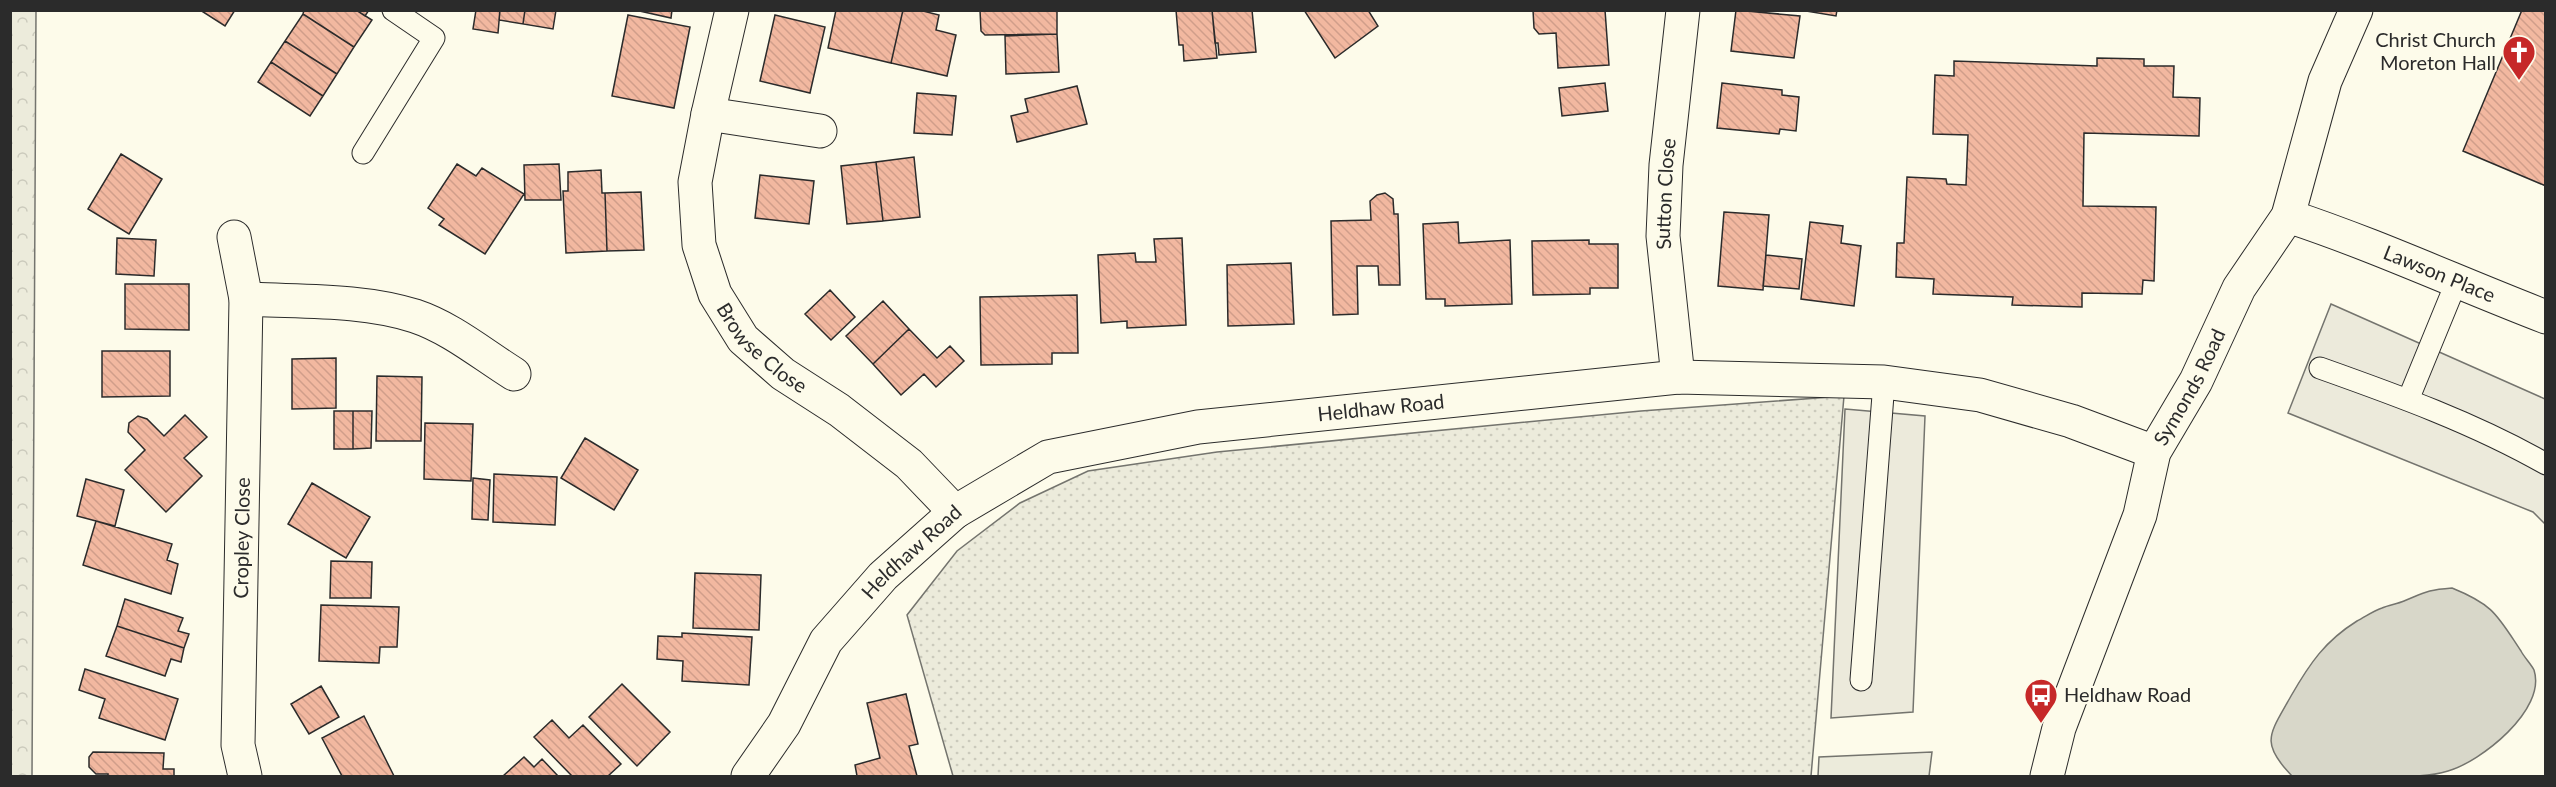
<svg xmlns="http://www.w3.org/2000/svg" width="2556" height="787" font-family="Lato,sans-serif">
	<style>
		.grass { fill: url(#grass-dots); stroke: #74746e; stroke-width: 1.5 }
		.forest { fill: url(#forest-crowns); stroke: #74746e; stroke-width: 1.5 }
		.park { fill: #ecebdb; stroke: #74746e; stroke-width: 1.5 }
		.parking { fill: #eceadb; stroke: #74746e; stroke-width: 1.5 }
		.water { fill: #d8d7c9; stroke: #74746e; stroke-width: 1.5 }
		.building { fill: url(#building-back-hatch); stroke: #2b2b2b; stroke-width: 1.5 }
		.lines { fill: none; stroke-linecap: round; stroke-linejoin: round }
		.service-casing { stroke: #2b2b2b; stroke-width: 23 }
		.minor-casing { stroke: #2b2b2b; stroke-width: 35 }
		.tertiary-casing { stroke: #2b2b2b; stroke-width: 35 }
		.service { stroke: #fdfbea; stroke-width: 21 }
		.minor { stroke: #fdfbea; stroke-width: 33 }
		.tertiary { stroke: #fdfbea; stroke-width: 33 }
		.labels { text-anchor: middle; stroke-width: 4.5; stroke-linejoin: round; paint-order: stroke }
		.poi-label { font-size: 20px; fill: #2b2b2b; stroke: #fdfbea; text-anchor: end }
		.street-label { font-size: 20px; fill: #2b2b2b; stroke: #fdfbea }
	</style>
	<defs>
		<pattern id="grass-dots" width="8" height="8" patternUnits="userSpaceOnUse" patternTransform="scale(1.5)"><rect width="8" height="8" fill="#ecebdb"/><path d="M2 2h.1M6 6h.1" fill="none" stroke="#cbcabc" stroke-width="1.8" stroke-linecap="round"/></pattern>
		<pattern id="forest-crowns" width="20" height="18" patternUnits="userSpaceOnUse" patternTransform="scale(1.5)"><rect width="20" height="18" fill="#ecebdb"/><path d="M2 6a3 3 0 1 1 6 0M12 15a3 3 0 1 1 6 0" fill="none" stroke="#cbcabc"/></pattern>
		<pattern id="building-back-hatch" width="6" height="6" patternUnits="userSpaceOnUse" patternTransform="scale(1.5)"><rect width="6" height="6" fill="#f2b8a0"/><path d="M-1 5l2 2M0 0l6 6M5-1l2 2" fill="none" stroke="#d09e8a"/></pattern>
	</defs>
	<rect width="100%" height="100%" fill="#fdfbea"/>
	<path class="grass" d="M 1844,396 L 1811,776 L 953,776 L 907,615 L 957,551 L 1020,503 L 1088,471 L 1217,452 L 1641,411 Z"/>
	<path class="forest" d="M 10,11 L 36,11 L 32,776 L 10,776 Z"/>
	<path class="park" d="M 1932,752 L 1929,776 L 1818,776 L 1819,757 Z"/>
	<path class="parking" d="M 2331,304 L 2545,399 L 2545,524 L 2533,512 L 2288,413 Z
		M 1845,409 L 1925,416 L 1913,712 L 1831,718 Z"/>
	<path class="water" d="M 2452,588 C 2494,605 2497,615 2521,651 C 2524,657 2531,664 2534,670 C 2547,710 2480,762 2448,771 C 2425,778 2403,776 2379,776 C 2350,776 2321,777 2292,776 C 2259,742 2270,734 2291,696 C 2310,663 2325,641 2357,621 C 2365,617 2373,611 2382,608 C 2389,605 2397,604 2404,601 C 2426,592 2427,590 2452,588 Z"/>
	<path class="building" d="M 200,10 L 235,10 L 225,26 Z
		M 304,10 L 356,10 L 372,20 L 354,47 L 303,14 Z
		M 356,10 L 369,10 L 365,16 Z
		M 476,10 L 500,10 L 498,33 L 473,29 Z
		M 500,10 L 525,10 L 523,24 L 499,20 Z
		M 525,10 L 556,10 L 553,29 L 523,24 Z
		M 635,10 L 672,10 L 671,18 Z
		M 836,10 L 903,10 L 891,63 L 828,48 Z
		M 903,10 L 919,10 L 939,15 L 936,30 L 956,35 L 947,76 L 891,63 Z
		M 980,10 L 1057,10 L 1057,34 L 985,35 L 981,31 Z
		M 1176,10 L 1212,10 L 1217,58 L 1184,61 L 1183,45 L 1179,45 Z
		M 1212,10 L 1252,10 L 1256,52 L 1219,55 L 1218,43 L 1215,43 Z
		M 1304,10 L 1368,10 L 1378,26 L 1335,58 Z
		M 1533,10 L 1605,10 L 1609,65 L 1558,68 L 1556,33 L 1539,34 L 1534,28 Z
		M 1736,10 L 1800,16 L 1794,58 L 1731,51 Z
		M 1800,10 L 1837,10 L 1836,16 Z
		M 2522,10 L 2546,10 L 2546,186 L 2463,151 Z
		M 303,14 L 354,47 L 337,74 L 285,41 Z
		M 628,15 L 690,27 L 674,108 L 612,96 Z
		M 775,15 L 825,27 L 810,93 L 760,81 Z
		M 1057,34 L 1059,72 L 1006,74 L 1005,36 Z
		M 285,41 L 337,74 L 323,96 L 271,62 Z
		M 2097,58 L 2144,59 L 2144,66 L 2174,66 L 2173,97 L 2200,98 L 2199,136 L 2084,133 L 2083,206 L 2156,207 L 2154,281 L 2143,280 L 2142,294 L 2082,293 L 2082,307 L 2012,305 L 2013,297 L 1933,294 L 1934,279 L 1896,277 L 1897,243 L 1904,243 L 1907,177 L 1946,179 L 1947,184 L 1966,185 L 1968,135 L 1933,134 L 1935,75 L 1954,76 L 1954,61 L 2097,66 Z
		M 271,62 L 323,96 L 310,116 L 258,82 Z
		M 1605,83 L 1608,111 L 1562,116 L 1559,88 Z
		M 1722,83 L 1782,90 L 1782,95 L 1799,97 L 1796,131 L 1780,129 L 1779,134 L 1717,128 Z
		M 1077,86 L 1087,124 L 1017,142 L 1011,116 L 1028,112 L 1025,99 Z
		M 917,93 L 956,96 L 952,135 L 914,133 Z
		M 121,154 L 162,179 L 129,234 L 88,209 Z
		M 914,157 L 920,217 L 883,221 L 876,162 Z
		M 876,162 L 883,221 L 847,224 L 841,166 Z
		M 457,164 L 476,176 L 482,168 L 524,194 L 485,254 L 439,225 L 444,219 L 428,208 Z
		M 559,164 L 561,200 L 525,200 L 524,165 Z
		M 601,170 L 602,193 L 605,193 L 607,251 L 566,253 L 563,191 L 568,191 L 568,172 Z
		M 760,175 L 814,181 L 809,224 L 755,218 Z
		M 641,192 L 644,250 L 607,251 L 605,193 Z
		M 1385,193 L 1393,199 L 1394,214 L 1398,214 L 1400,285 L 1379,285 L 1378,266 L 1357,266 L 1358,314 L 1333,315 L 1331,221 L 1371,220 L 1370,201 L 1377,195 Z
		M 1724,212 L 1769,215 L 1763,290 L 1718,286 Z
		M 1458,222 L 1459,243 L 1510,240 L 1512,304 L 1445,306 L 1445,299 L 1426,299 L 1423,224 Z
		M 1810,222 L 1843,226 L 1841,243 L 1861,246 L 1854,306 L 1801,299 Z
		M 117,238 L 156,240 L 154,276 L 116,274 Z
		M 1182,238 L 1186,325 L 1127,328 L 1127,321 L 1101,323 L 1098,255 L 1135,253 L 1136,262 L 1156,262 L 1154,239 Z
		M 1589,240 L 1589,244 L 1618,244 L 1618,288 L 1590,288 L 1590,294 L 1533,295 L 1532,241 Z
		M 1766,255 L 1802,259 L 1799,289 L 1763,286 Z
		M 1291,263 L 1294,324 L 1228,326 L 1227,265 Z
		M 125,284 L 189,284 L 189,330 L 125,329 Z
		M 830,290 L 855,317 L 831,340 L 805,314 Z
		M 1077,295 L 1078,353 L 1052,353 L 1052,364 L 981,365 L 980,297 Z
		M 883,301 L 909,329 L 873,364 L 846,336 Z
		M 909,329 L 937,358 L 950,346 L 964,361 L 936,387 L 924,374 L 901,395 L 873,364 Z
		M 102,351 L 170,351 L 170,396 L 102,397 Z
		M 336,358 L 336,408 L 292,409 L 292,359 Z
		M 377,376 L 422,377 L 421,441 L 376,441 Z
		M 334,411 L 353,411 L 353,449 L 334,449 Z
		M 353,411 L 372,411 L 371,448 L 353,449 Z
		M 185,415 L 207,437 L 184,458 L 202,476 L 166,512 L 125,470 L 145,450 L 128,432 L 129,423 L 138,416 L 147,419 L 164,436 Z
		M 425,423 L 473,424 L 471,481 L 424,479 Z
		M 585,438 L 638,470 L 614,510 L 561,478 Z
		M 494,474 L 557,477 L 555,525 L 493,522 Z
		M 473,478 L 490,480 L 488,520 L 472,519 Z
		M 86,479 L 124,490 L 115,526 L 77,516 Z
		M 312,483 L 370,517 L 346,558 L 288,524 Z
		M 96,521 L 172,544 L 167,560 L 178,564 L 171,594 L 83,565 Z
		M 331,561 L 372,562 L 371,598 L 330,598 Z
		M 695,573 L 761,575 L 759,630 L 693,628 Z
		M 125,599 L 183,618 L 178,631 L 189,634 L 184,648 L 117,626 Z
		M 321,605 L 399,607 L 397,647 L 380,647 L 379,663 L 319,661 Z
		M 117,626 L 184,648 L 181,662 L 171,659 L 165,676 L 106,656 Z
		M 682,633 L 752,637 L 749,685 L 682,681 L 683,661 L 657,659 L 658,636 L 682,637 Z
		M 85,669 L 178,699 L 165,740 L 99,718 L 105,699 L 79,690 Z
		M 622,684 L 670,732 L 637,766 L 589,717 Z
		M 321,686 L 339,717 L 309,734 L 291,704 Z
		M 906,694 L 918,744 L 909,746 L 917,776 L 857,776 L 855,765 L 880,758 L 867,703 Z
		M 364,716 L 394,776 L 342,776 L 322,738 Z
		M 552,720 L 569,738 L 583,725 L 621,764 L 608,776 L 572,776 L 534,737 Z
		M 93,752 L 164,753 L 163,769 L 174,769 L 174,776 L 108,776 L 108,774 L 96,774 L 89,767 L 89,757 Z
		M 524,757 L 534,767 L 542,759 L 558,776 L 503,776 Z"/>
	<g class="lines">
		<defs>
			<path id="service" d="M 363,153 L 434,38 L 393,10
				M 2320,368 C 2396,395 2474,423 2546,464
				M 2408,400 L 2456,283
				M 1861,680 L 1884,382"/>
			<g id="minor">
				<path id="s1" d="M 732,10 L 708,114 L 695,182 L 699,245 L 715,294 L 743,339 L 783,374 L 839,410 L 909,464 L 955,512"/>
				<path d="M 708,114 L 820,131"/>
				<path id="s2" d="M 2288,216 C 2376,245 2460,284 2546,317"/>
				<path d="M 234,237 L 246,299 L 238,745 L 245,776"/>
				<path d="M 246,299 C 301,302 362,299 415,316 C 451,328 482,354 514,374"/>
				<path id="s3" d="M 1678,377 L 1663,236 L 1666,165 L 1683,10"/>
				<path id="s4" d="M 748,776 L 784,724 L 826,641 L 883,576 L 955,512 L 1048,457 L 1198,427 L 1678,377 L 1884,382 L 1980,395 L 2071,421 L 2154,452"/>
			</g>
			<g id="tertiary">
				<path id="s5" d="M 2047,776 L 2059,728 L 2140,515 L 2154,452 L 2196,381 L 2239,288 L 2288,216 L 2325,81 L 2356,10"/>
			</g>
		</defs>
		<use href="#service" class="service-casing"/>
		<use href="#minor" class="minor-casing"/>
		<use href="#tertiary" class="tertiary-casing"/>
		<use href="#service" class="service"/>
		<use href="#minor" class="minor"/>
		<use href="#tertiary" class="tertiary"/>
	</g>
	<defs>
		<symbol id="church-pin" viewBox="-11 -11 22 30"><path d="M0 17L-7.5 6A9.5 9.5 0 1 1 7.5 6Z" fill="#c62828" stroke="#fdfbea"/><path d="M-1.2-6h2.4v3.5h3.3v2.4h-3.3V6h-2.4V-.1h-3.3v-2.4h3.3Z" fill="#fff"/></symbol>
		<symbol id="bus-pin" viewBox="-11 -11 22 30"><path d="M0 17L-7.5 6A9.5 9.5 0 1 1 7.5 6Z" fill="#c62828" stroke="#fdfbea"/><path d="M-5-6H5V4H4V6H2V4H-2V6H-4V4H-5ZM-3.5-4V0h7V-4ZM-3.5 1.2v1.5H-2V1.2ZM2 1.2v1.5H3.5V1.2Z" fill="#fff"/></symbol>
	</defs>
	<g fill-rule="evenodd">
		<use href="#church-pin" x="2500" y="33" width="38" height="52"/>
		<use href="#bus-pin" x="2022" y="676" width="38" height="52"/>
	</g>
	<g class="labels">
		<g class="poi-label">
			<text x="2496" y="47">Christ Church<tspan x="2496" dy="23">Moreton Hall</tspan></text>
			<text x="2064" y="702" text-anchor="start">Heldhaw Road</text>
		</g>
		<g class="street-label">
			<text dy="7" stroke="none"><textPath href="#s3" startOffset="184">Sutton Close</textPath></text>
			<text dy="7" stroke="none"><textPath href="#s2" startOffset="162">Lawson Place</textPath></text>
			<text dy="7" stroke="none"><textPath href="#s1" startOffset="363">Browse Close</textPath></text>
			<text dy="7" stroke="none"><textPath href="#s5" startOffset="416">Symonds Road</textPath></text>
			<text dy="7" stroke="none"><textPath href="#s4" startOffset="784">Heldhaw Road</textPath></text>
			<text transform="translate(242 538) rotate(-89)" y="7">Cropley Close</text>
			<text dy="7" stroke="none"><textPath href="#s4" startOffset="280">Heldhaw Road</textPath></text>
		</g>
	</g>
	<rect width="2556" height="787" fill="none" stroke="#2b2b2b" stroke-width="24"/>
</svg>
